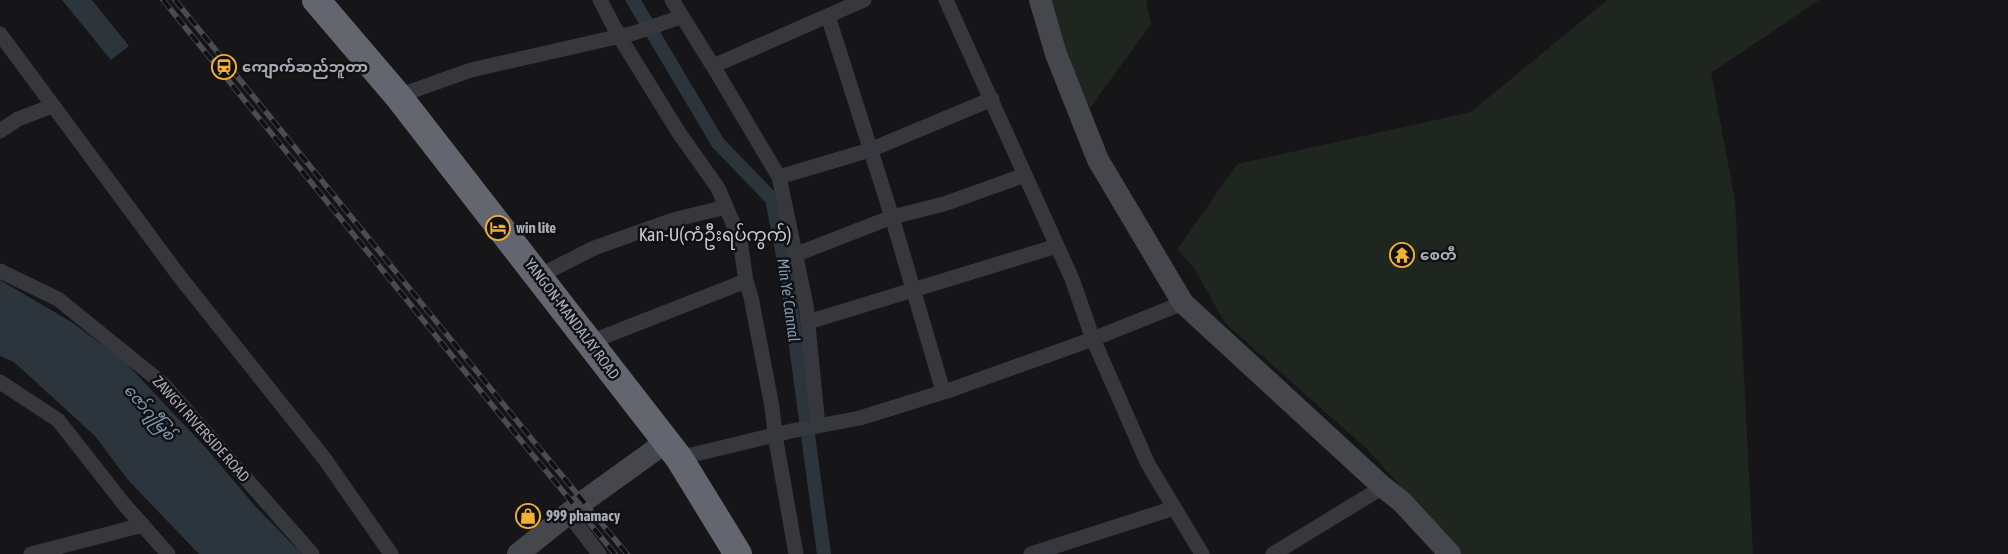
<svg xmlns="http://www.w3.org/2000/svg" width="2008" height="554" font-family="'Asap Condensed','Noto Sans Myanmar',sans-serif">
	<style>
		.green { fill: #1e261f }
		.water { fill: #2c353c }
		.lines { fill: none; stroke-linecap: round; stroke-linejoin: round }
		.canal { stroke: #2c353c; stroke-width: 14 }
		.street { stroke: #37383d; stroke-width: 15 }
		.secondary { stroke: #45474d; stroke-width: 22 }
		.highway { stroke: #63666e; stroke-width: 28 }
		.rail-casing { stroke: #4a4c52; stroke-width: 5.5 }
		.rail { stroke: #111113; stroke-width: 4; stroke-dasharray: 11; stroke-linecap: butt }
		.labels { text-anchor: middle; stroke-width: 5; stroke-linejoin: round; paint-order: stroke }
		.poi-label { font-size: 15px; font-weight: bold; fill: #a8adb8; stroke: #111113; text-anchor: start }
		.street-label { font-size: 15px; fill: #a8adb8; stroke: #111113 }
		.water-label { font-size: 16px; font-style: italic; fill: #7f9bb3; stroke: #111113 }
		.quarter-label { font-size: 18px; fill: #c9ccd4; stroke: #111113 }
	</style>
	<rect width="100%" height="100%" fill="#161618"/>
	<path class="green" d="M 1038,0 L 1146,0 L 1151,24 L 1090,108 Z
		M 1607,0 L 1819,0 L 1711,73 L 1735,200 L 1753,554 L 1461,554 L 1367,449 L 1225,323 L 1193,266 L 1177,250 L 1237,164 L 1471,112 Z"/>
	<path class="water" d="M 62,0 L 92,0 L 129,46 L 111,60 Z
		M 0,280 L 73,323 L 124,361 L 206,448 L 255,506 L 302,554 L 199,554 L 128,480 L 95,436 L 14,362 L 0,356 Z"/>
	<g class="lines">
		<path class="canal" d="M 633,0 L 718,143 L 772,199 L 786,271 L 824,554"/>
		<path class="street" d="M 600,0 L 619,36 L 679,133 L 718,188 L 740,240 L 746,281 L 751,297 L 772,407 L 775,435 L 796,554
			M 672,0 L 713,66 L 864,0
			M 946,0 L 1072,279 L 1093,339 L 1148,464 L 1202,554
			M 828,16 L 892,217 L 943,391
			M 0,34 L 180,277 L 324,458 L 391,554
			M 713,66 L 779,177 L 806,305 L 818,426
			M 398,96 L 471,70 L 634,33 L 681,17
			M 0,131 L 18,119 L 52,106
			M 779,177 L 870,150 L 992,99
			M 797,254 L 892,217 L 944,204 L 1025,175
			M 0,271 L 58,299 L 163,384 L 312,554
			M 539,276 L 594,248 L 673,220 L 726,207
			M 808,322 L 1057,246
			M 590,342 L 746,281
			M 0,382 L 58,420 L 123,503 L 168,554
			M 679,458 L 791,431 L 860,418 L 953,389 L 1093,339 L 1183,303
			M 568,513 L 599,554
			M 31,554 L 143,525
			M 1031,554 L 1174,508
			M 1273,554 L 1383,487"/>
		<path class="secondary" d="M 1040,0 L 1056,54 L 1098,160 L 1183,303 L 1383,487 L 1402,502 L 1450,554
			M 518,554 L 584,501 L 666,442"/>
		<path class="highway" d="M 316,0 L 398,96 L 679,458 L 738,554"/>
		<defs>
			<path id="rail" d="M 163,0 L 527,448 L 615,554
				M 175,0 L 535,443 L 627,554"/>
		</defs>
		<use href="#rail" class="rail-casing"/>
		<use href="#rail" class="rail"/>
	</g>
	<defs>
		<symbol id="station-ring" viewBox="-11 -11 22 22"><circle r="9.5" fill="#111113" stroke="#f2b134" stroke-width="1.5"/><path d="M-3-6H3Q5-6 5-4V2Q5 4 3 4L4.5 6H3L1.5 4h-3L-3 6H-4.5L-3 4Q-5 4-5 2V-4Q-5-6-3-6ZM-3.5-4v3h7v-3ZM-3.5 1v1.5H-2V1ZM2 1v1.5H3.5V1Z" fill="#f2b134"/></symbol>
		<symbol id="hotel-ring" viewBox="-11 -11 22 22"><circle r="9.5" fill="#111113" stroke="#f2b134" stroke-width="1.5"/><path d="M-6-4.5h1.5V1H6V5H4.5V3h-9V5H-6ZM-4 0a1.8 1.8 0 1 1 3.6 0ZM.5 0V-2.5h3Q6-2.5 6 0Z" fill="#f2b134"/></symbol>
		<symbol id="temple-ring" viewBox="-11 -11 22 22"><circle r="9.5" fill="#111113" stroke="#f2b134" stroke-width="1.5"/><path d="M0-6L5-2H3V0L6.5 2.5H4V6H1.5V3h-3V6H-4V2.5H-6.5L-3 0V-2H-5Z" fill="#f2b134"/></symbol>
		<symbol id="shop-ring" viewBox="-11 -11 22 22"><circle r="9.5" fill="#111113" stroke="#f2b134" stroke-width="1.5"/><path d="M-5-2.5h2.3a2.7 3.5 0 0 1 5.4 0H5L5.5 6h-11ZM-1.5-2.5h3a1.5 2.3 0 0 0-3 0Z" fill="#f2b134"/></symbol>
	</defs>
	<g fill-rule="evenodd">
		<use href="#station-ring" x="210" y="53" width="28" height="28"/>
		<use href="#hotel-ring" x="484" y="214" width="28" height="28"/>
		<use href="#temple-ring" x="1388" y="241" width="28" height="28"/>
		<use href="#shop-ring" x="514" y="502" width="28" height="28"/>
	</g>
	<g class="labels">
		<g class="poi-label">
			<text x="242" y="72">ကျောက်ဆည်ဘူတာ</text>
			<text x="516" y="233">win lite</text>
			<text x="1420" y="260">စေတီ</text>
			<text x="546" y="521">999 phamacy</text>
		</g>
		<g class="street-label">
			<text transform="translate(572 319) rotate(53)" y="5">YANGON-MANDALAY ROAD</text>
			<text transform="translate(201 429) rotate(48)" y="5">ZAWGYI RIVERSIDE ROAD</text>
		</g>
		<g class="water-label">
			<text transform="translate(789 300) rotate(82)" y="6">Min Ye' Cannal</text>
			<text transform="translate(150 412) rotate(49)" y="6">ဇော်ဂျီမြစ်</text>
		</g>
		<g class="quarter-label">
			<text x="715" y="241">Kan-U(ကံဦးရပ်ကွက်)</text>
		</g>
	</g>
</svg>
